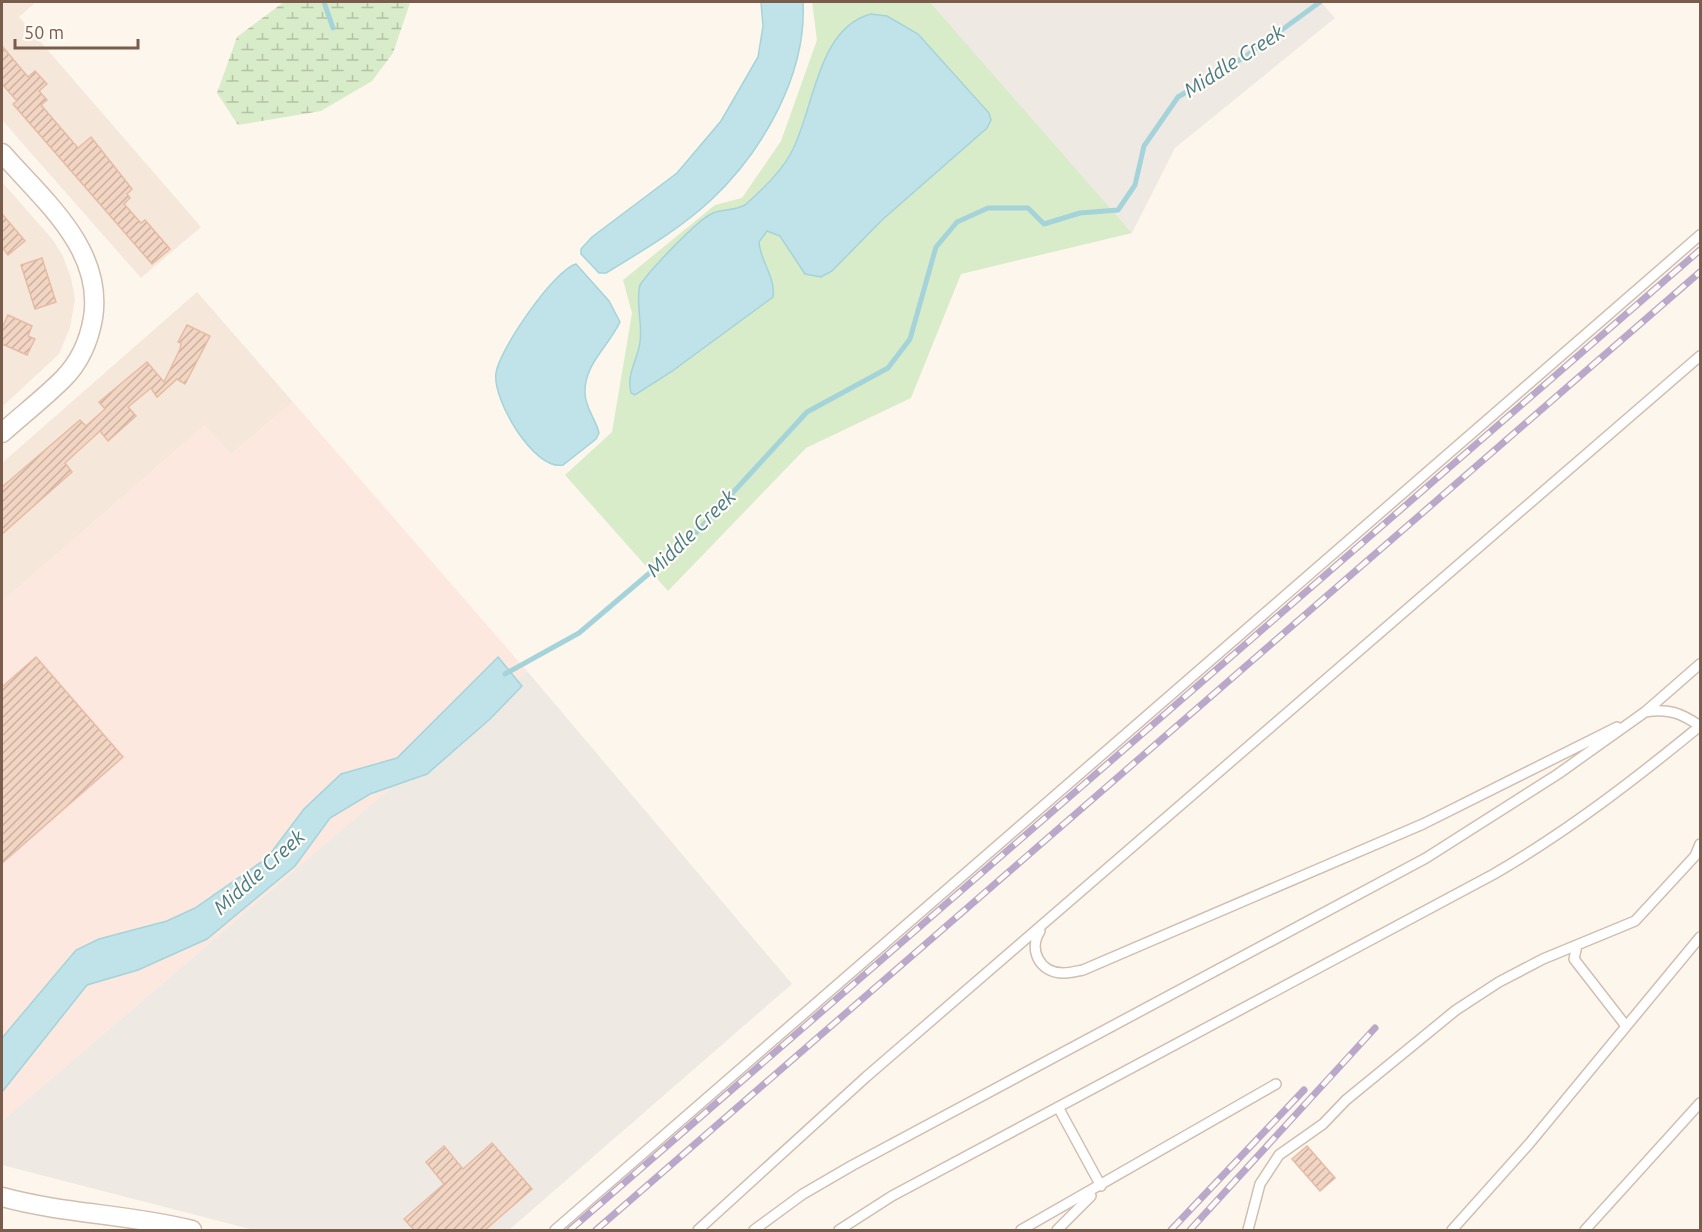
<svg xmlns="http://www.w3.org/2000/svg" width="1702" height="1232" font-family="Ubuntu,sans-serif">
	<style>
		.residential { fill: #f5e8da }
		.commercial { fill: #fde8e0 }
		.industrial { fill: #efe9e4 }
		.wetland { fill: url(#wetland-marsh) }
		.park { fill: #d8ecc9 }
		.water { fill: #bfe3e8; stroke: #a5d3da; stroke-width: 1.5 }
		.lines { fill: none; stroke-linecap: round; stroke-linejoin: round }
		.stream { stroke: #a5d3da; stroke-width: 5 }
		.building { fill: url(#building-hatch); stroke: #e6bba3; stroke-width: 1.5 }
		.service-casing { stroke: #d1beb0; stroke-width: 12 }
		.minor-casing { stroke: #d1beb0; stroke-width: 21 }
		.service { stroke: #fff; stroke-width: 9 }
		.minor { stroke: #fff; stroke-width: 18 }
		.rail-casing { stroke: #b9a8c9; stroke-width: 7 }
		.rail { stroke: #fffaf3; stroke-width: 4.5; stroke-dasharray: 14; stroke-linecap: butt }
		.labels { text-anchor: middle; stroke-width: 4.5; stroke-linejoin: round; paint-order: stroke }
		.water-label { font-size: 20px; font-style: italic; fill: #437c86; stroke: #fffaf3 }
	</style>
	<defs>
		<pattern id="wetland-marsh" width="20" height="14" patternUnits="userSpaceOnUse" patternTransform="scale(1.5)"><rect width="20" height="14" fill="#d8ecc9"/><path d="M1 5h8M5 5V1M11 12h8M15 12V8" fill="none" stroke="#b4c2a5"/></pattern>
		<pattern id="building-hatch" width="6" height="6" patternUnits="userSpaceOnUse" patternTransform="scale(1.5)"><rect width="6" height="6" fill="#f3d5c3"/><path d="M-1 1l2-2M0 6l6-6M5 7l2-2" fill="none" stroke="#cab0a1"/></pattern>
	</defs>
	<rect width="100%" height="100%" fill="#fdf6ec"/>
	<path class="residential" d="M 2,2 L 36,2 L 19,17 L 201,227 L 141,278 L 2,120 Z
		M 2,182 L 53,240 L 63,256 L 71,278 L 75,300 L 70,328 L 59,354 L 2,407 Z
		M 197,292 L 293,402 L 230,455 L 204,426 L 2,602 L 2,463 Z"/>
	<path class="commercial" d="M 293,402 L 527,671 L 2,1121 L 2,602 L 205,425 L 231,454 Z"/>
	<path class="industrial" d="M 930,2 L 1321,2 L 1335,18 L 1175,148 L 1132,233 Z
		M 527,671 L 792,984 L 509,1230 L 254,1230 L 2,1165 L 2,1121 Z"/>
	<path class="wetland" d="M 284,2 L 410,3 L 393,53 L 372,81 L 321,111 L 238,125 L 217,93 L 237,37 Z"/>
	<path class="park" d="M 812,2 L 930,2 L 1132,233 L 961,274 L 911,398 L 806,448 L 668,591 L 565,475 L 612,432 L 632,313 L 623,280 L 715,205 L 742,198 L 781,141 L 817,40 Z"/>
	<path class="water" d="M 761,2 L 803,2 C 807,74 763,151 711,200 C 680,229 642,251 606,273 L 599,273 L 581,254 L 581,249 L 592,237 L 677,173 L 721,121 L 758,57 L 763,26 Z
		M 871,14 L 887,16 L 918,34 L 989,113 L 991,120 L 987,128 L 882,220 L 832,271 L 821,277 L 805,274 L 780,236 L 767,231 L 759,242 C 760,261 776,277 773,297 L 671,372 L 635,395 L 631,393 C 626,374 638,359 640,342 C 643,322 635,304 640,285 C 650,270 698,219 713,213 C 723,209 734,211 745,205 C 761,191 781,172 791,153 C 814,112 816,28 871,14 Z
		M 576,264 L 609,301 L 620,322 C 609,346 584,364 585,393 C 585,408 596,419 599,433 L 596,439 L 563,465 C 534,471 492,399 496,373 C 499,350 554,270 576,264 Z
		M 498,657 L 522,686 L 490,719 L 427,774 L 370,794 L 330,818 L 295,866 L 207,939 L 138,970 L 87,985 L 2,1092 L 2,1038 L 76,950 L 99,939 L 167,921 L 195,908 L 267,858 L 304,809 L 341,774 L 397,758 Z"/>
	<g class="lines">
		<path class="stream" d="M 324,2 L 333,28
			M 505,674 L 579,633 L 692,537 L 807,412 L 888,368 L 910,339 L 936,247 L 957,222 L 988,208 L 1028,208 L 1044,224 L 1080,213 L 1118,210 L 1135,185 L 1144,146 L 1178,97 L 1246,56 L 1320,2"/>
	</g>
	<path class="building" d="M 2,46 L 28,77 L 35,71 L 47,84 L 39,91 L 47,100 L 41,105 L 78,148 L 91,137 L 132,189 L 127,194 L 130,198 L 124,204 L 141,223 L 145,220 L 170,249 L 152,264 L 13,104 L 17,101 L 2,84 Z
		M 2,214 L 25,241 L 8,255 L 2,247 Z
		M 42,258 L 56,302 L 35,309 L 21,265 Z
		M 8,315 L 32,326 L 28,336 L 35,339 L 27,355 L 2,344 L 2,328 Z
		M 187,325 L 210,336 L 185,384 L 177,379 L 157,397 L 151,388 L 128,407 L 136,416 L 108,441 L 100,431 L 65,463 L 72,472 L 2,534 L 2,487 L 80,420 L 86,426 L 105,409 L 99,402 L 147,362 L 164,382 L 180,349 L 181,343 L 178,342 Z
		M 36,657 L 123,757 L 2,863 L 2,687 Z
		M 492,1143 L 532,1189 L 485,1230 L 414,1230 L 404,1219 L 444,1184 L 426,1162 L 444,1146 L 463,1169 Z
		M 1307,1146 L 1335,1178 L 1320,1191 L 1292,1159 Z"/>
	<g class="lines">
		<defs>
			<path id="service" d="M 1645,712 C 1668,708 1681,713 1700,726
				M 1040,931 C 1028,950 1040,973 1063,973 C 1070,973 1077,971 1083,970 L 1423,824 L 1617,727
				M 1577,945 L 1574,959 L 1626,1026
				M 1058,1107 L 1101,1186
				M 555,1230 L 1700,235
				M 698,1230 L 866,1077 L 1700,356
				M 754,1230 L 803,1194 L 853,1165 L 1426,858 L 1558,774 L 1645,712 L 1700,664
				M 839,1230 L 892,1196 L 1494,874 C 1568,831 1634,780 1700,726
				M 1021,1230 L 1276,1084
				M 1057,1230 L 1091,1196
				M 1248,1230 L 1260,1184 L 1279,1155 L 1323,1124 L 1346,1100 L 1456,1010 L 1499,982 L 1543,959 L 1635,921 L 1695,856 L 1700,844
				M 1452,1230 L 1529,1144 L 1700,937
				M 1585,1230 L 1700,1103"/>
			<path id="minor" d="M 2,153 C 43,200 104,249 93,318 C 89,341 79,363 63,379 C 44,398 22,415 2,433
				M 2,1197 C 64,1214 129,1214 192,1230"/>
		</defs>
		<use href="#service" class="service-casing"/>
		<use href="#minor" class="minor-casing"/>
		<use href="#service" class="service"/>
		<use href="#minor" class="minor"/>
		<defs>
			<path id="rail" d="M 570,1230 L 1700,250
				M 596,1230 L 1700,272
				M 1171,1230 L 1304,1090
				M 1190,1230 L 1375,1028"/>
		</defs>
		<use href="#rail" class="rail-casing"/>
		<use href="#rail" class="rail"/>
	</g>
	<g class="labels">
		<g class="water-label">
			<text transform="translate(1234 61) rotate(-33)" y="7">Middle Creek</text>
			<text transform="translate(691 533) rotate(-44)" y="7">Middle Creek</text>
			<text transform="translate(259 872) rotate(-42)" y="7">Middle Creek</text>
		</g>
	</g>
	<rect width="1702" height="1232" fill="none" stroke="#7a5c4d" stroke-width="6"/>
	<path d="M15 39v9h123v-9" fill="none" stroke="#7a5c4d" stroke-width="3"/>
	<text x="24" y="39" font-size="18" fill="#7a5c4d" stroke="#fffaf3" stroke-width="4.5" paint-order="stroke">50 m</text>
</svg>
